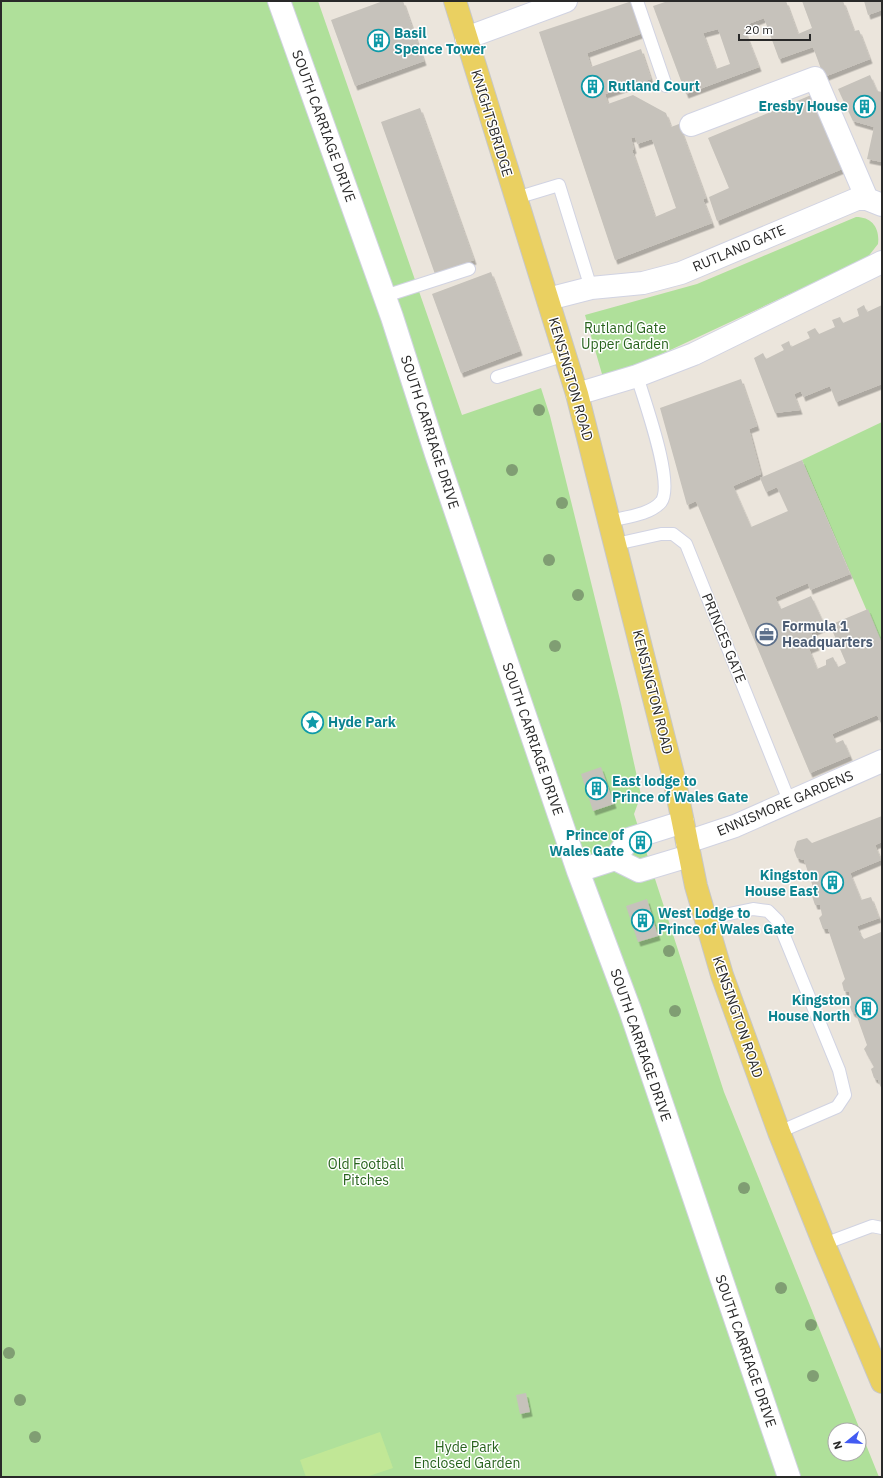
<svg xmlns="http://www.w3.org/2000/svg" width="883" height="1478" font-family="'IBM Plex Sans',sans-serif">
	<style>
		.green { fill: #afe09a; fill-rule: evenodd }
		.pitch { fill: #c1e796 }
		.building { fill: #c6c2bb; fill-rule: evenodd; filter: url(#shadow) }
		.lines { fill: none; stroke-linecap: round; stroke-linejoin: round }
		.lane-casing { stroke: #d1d3e2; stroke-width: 14 }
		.street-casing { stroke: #d1d3e2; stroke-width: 24 }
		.primary-casing { stroke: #c7c7c7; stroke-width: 24 }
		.lane { stroke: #fff; stroke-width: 12 }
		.street { stroke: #fff; stroke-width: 22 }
		.primary { stroke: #ead061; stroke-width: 22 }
		.tree { fill: #809e73 }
		.labels { text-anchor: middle; stroke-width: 3; stroke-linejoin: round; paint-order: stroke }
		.culture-label { font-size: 14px; font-weight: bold; fill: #0d838f; stroke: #fff; text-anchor: start }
		.street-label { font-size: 14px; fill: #292929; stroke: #fff }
		.park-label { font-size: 14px; fill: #28631d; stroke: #fff }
		.service-label { font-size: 14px; font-weight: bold; fill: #4e5e75; stroke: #fff; text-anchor: start }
	</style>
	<defs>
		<filter id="shadow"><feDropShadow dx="2.5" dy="4.5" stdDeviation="0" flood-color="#0004"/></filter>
	</defs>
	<rect width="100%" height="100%" fill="#ebe5dc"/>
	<path class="green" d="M 1,1 L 318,1 L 462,415 L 541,388 L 550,416 L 621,704 L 641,795 L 634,814 L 724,1092 L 879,1477 L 1,1477 ZM 835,1430 L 859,1430 L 859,1454 L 835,1454 Z
		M 856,217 C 872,217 880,228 878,244 L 867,258 L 604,381 L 585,315 L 697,284 Z
		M 882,422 L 882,646 L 802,460 Z"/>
	<path class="pitch" d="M 380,1432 L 393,1468 L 366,1477 L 306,1477 L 300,1460 Z"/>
	<path class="building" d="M 383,1 L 403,1 L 424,61 L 355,86 L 331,20 Z
		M 632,1 L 643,33 L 587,53 L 591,67 L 641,49 L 651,79 L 605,94 L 608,104 L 633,95 L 666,113 L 671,127 L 679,124 L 706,198 L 703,199 L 712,223 L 615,260 L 539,32 ZM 635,137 L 637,144 L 652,139 L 676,208 L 655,217 L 632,150 L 634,149 L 631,138 Z
		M 668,1 L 786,1 L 798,34 L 812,28 L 802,1 L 843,1 L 854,31 L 859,30 L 870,59 L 824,77 L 813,47 L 779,59 L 764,18 L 743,26 L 759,67 L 686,94 L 653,6 ZM 718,29 L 730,64 L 716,69 L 703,33 Z
		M 864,1 L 882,1 L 882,10 L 868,15 Z
		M 870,75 L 877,91 L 882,92 L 882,162 L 867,159 L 874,127 L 853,121 L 838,89 Z
		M 816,93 L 847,167 L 717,221 L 709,197 L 729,188 L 708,138 Z
		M 420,108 L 474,260 L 435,274 L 381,122 Z
		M 491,272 L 520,351 L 461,373 L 432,294 Z
		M 864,305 L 867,312 L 882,305 L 882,384 L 836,402 L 830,386 L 803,397 L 801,391 L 794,394 L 800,410 L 775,413 L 754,358 L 763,353 L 766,359 L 784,350 L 781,345 L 789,341 L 791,347 L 810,338 L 807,332 L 815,328 L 819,334 L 835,327 L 832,320 L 840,317 L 843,323 L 859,316 L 857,309 Z
		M 741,379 L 757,426 L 749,429 L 761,474 L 733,486 L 751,527 L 788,511 L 777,487 L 766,492 L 760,478 L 802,460 L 850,574 L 810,590 L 808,583 L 775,597 L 781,609 L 811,596 L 825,626 L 811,633 L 817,646 L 809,649 L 817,669 L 826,665 L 826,660 L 833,657 L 838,667 L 846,663 L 830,625 L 868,609 L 882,643 L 882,725 L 877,715 L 832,734 L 836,743 L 843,740 L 850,756 L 810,773 L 696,501 L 687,505 L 660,408 Z
		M 601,767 L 614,804 L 593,811 L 581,774 Z
		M 882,816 L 882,842 L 875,845 L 881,860 L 850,873 L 861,900 L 871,897 L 879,918 L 857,926 L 860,934 L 864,939 L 881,932 L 882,935 L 882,1090 L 878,1080 L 874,1078 L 871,1069 L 874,1067 L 864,1049 L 867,1045 L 856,1014 L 852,1012 L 849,1004 L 851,1001 L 849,992 L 844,991 L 842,983 L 845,979 L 833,944 L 828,929 L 823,929 L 819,918 L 822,915 L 820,905 L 815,905 L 812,896 L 815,893 L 804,860 L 797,858 L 794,850 L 797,841 L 807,838 L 812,843 Z
		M 647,899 L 658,936 L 638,942 L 626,906 Z
		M 526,1393 L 530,1412 L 520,1414 L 516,1395 Z"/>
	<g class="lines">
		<defs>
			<path id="lane" d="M 637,1 L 666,86
				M 516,198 L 559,185 L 591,288
				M 385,296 L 469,269
				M 497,377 L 565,355
				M 610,521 C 625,517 650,515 661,502 C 675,484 644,400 637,376
				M 616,544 L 661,534 L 673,534 L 686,544 L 790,803
				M 705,919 L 753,909 L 768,911 L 778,921 L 839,1070 L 845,1095 L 837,1107 L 779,1132
				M 824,1244 L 872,1226 L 882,1228"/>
			<path id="street" d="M 279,1 L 392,317 L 436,454 L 578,871 L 630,1010 L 789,1477
				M 466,38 L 566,1
				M 691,125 L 815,78 L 867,199
				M 548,299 L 591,288 L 643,283 L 681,273 L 857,199 L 867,199 L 882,205
				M 577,394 L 637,376 L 694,354 L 882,262
				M 687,842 L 735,826 L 882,761
				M 615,859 L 639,871 L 689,856
				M 578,871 L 615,859 L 629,839 L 683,822"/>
			<path id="primary" d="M 455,1 L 577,394 L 674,778 L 696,886 L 722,975 L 779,1132 L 824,1244 L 882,1382"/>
		</defs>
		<use href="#lane" class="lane-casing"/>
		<use href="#street" class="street-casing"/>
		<use href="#primary" class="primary-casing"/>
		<use href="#lane" class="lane"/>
		<use href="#street" class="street"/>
		<use href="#primary" class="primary"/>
	</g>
	<g class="tree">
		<circle cx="539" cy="410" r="6"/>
		<circle cx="512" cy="470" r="6"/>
		<circle cx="562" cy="503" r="6"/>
		<circle cx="549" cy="560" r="6"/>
		<circle cx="578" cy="595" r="6"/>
		<circle cx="555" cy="646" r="6"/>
		<circle cx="669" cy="951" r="6"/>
		<circle cx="675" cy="1011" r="6"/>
		<circle cx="744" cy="1188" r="6"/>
		<circle cx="781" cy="1288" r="6"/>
		<circle cx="811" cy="1325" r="6"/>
		<circle cx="9" cy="1353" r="6"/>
		<circle cx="813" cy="1376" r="6"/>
		<circle cx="20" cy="1400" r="6"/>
		<circle cx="35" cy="1437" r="6"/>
	</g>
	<defs>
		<symbol id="building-ring" viewBox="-11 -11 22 22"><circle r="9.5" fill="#fff" stroke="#0f9aa8" stroke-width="1.5"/><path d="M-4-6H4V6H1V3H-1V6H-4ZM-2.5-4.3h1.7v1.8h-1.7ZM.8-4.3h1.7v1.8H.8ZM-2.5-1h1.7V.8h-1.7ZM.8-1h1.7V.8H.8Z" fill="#0f9aa8"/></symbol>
		<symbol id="office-ring" viewBox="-11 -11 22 22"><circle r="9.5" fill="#fff" stroke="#5c6f8a" stroke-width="1.5"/><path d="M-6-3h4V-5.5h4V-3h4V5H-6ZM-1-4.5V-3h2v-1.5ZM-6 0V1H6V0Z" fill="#5c6f8a"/></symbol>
		<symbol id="sight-ring" viewBox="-11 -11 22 22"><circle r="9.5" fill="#fff" stroke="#0f9aa8" stroke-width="1.5"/><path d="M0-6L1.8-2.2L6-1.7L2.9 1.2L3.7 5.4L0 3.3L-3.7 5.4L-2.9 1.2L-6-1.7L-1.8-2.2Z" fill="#0f9aa8"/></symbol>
	</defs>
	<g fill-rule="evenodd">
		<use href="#building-ring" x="366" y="28" width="25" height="25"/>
		<use href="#building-ring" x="580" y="74" width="25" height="25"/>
		<use href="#building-ring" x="852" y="94" width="25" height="25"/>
		<use href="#office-ring" x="754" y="622" width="25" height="25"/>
		<use href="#sight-ring" x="300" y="710" width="25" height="25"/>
		<use href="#building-ring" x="584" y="776" width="25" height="25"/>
		<use href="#building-ring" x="628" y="830" width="25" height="25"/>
		<use href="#building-ring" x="820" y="870" width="25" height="25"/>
		<use href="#building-ring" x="630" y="908" width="25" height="25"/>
		<use href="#building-ring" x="854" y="996" width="25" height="25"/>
	</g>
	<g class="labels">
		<g class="culture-label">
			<text x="394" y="38">Basil<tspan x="394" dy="16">Spence Tower</tspan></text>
			<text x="608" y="91">Rutland Court</text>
			<text x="848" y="111" text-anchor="end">Eresby House</text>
			<text x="328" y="727">Hyde Park</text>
			<text x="612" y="786">East lodge to<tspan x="612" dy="16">Prince of Wales Gate</tspan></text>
			<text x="624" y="840" text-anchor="end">Prince of<tspan x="624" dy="16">Wales Gate</tspan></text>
			<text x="818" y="880" text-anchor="end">Kingston<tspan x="818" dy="16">House East</tspan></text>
			<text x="658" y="918">West Lodge to<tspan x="658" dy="16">Prince of Wales Gate</tspan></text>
			<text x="850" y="1005" text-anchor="end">Kingston<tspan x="850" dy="16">House North</tspan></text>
		</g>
		<g class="street-label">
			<text transform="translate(492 123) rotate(73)" y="5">KNIGHTSBRIDGE</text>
			<text transform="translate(324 126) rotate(70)" y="5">SOUTH CARRIAGE DRIVE</text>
			<text transform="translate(739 248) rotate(-23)" y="5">RUTLAND GATE</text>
			<text transform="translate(571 379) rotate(74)" y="5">KENSINGTON ROAD</text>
			<text transform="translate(430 432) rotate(72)" y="5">SOUTH CARRIAGE DRIVE</text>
			<text transform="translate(724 638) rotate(68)" y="5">PRINCES GATE</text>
			<text transform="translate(653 692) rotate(76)" y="5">KENSINGTON ROAD</text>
			<text transform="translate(533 739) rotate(71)" y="5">SOUTH CARRIAGE DRIVE</text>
			<text transform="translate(785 803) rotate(-23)" y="5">ENNISMORE GARDENS</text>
			<text transform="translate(738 1017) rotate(71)" y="5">KENSINGTON ROAD</text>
			<text transform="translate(641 1045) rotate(71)" y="5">SOUTH CARRIAGE DRIVE</text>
			<text transform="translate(746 1351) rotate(71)" y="5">SOUTH CARRIAGE DRIVE</text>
		</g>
		<g class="park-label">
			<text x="625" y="333">Rutland Gate<tspan x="625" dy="16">Upper Garden</tspan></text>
			<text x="366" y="1169">Old Football<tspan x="366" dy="16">Pitches</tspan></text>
			<text x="467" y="1452">Hyde Park<tspan x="467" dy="16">Enclosed Garden</tspan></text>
		</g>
		<g class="service-label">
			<text x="782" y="631">Formula 1<tspan x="782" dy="16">Headquarters</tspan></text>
		</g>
	</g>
	<rect width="883" height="1478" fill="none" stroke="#292929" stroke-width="4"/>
	<g transform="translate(847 1442) rotate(252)"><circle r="19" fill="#ffffff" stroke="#a9a9a9"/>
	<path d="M0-3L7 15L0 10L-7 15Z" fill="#425bf2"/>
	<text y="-6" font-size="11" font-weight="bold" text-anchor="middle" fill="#292929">N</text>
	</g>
	<path d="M739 34v6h71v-6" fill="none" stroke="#292929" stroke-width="2"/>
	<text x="745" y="34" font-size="12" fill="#292929" stroke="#ffffff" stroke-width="3" paint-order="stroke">20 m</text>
</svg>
